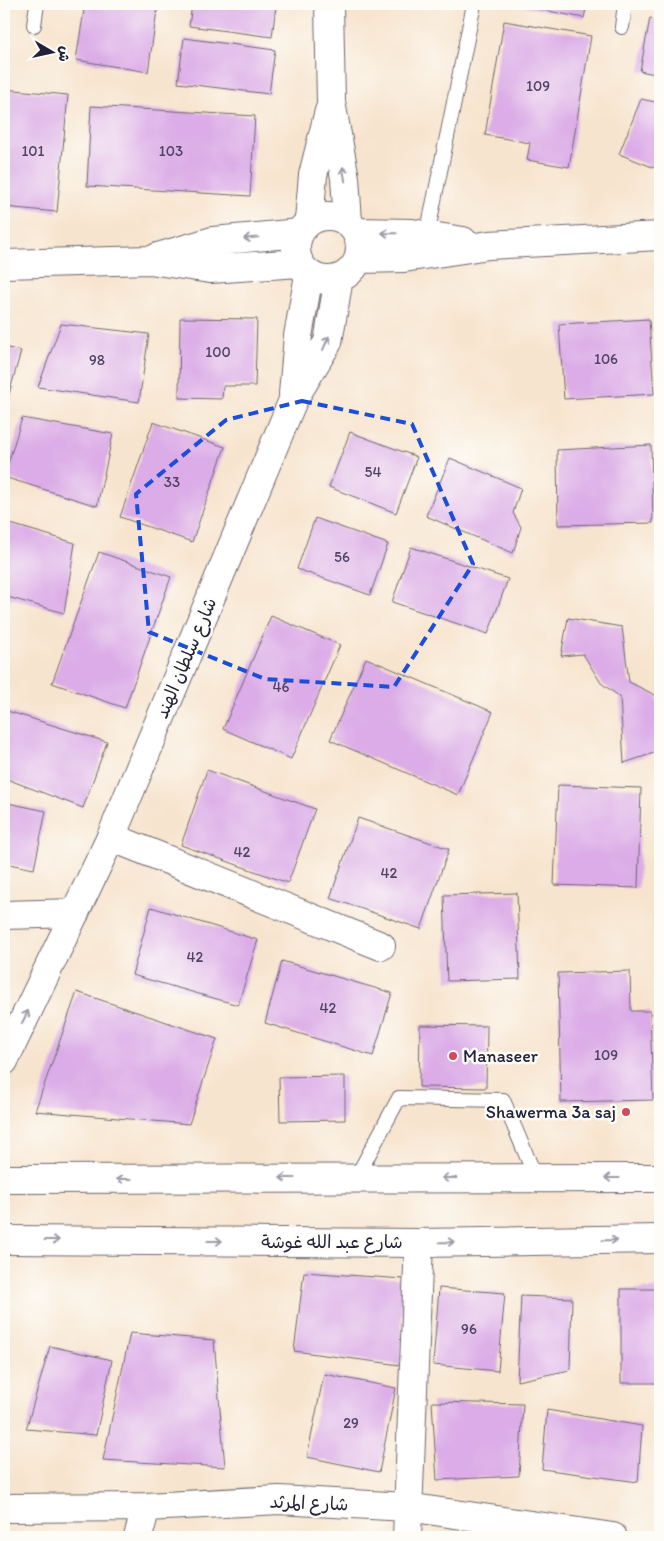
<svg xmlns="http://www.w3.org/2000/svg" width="664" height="1541" font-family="Itim,'Playpen Sans Arabic',sans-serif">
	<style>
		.building { fill: #dbace7 }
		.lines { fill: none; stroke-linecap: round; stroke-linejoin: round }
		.lane-casing { stroke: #6d666e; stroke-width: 16 }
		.street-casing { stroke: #6d666e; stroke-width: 30 }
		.secondary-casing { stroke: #6d666e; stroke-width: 30 }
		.primary-casing { stroke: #6d666e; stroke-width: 30 }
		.lane { stroke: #fff; stroke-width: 14 }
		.street { stroke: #fff; stroke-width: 28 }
		.secondary { stroke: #fff; stroke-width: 28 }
		.primary { stroke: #fff; stroke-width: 28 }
		.oneway { stroke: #9c9ca7 }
		.marked { fill: none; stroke: #1d4ed8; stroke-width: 4; stroke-dasharray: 10 6; stroke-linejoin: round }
		.poi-dot { fill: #d1495b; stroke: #fdfcf7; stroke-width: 2 }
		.labels { text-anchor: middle; stroke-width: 5; stroke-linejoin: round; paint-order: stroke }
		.number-label { font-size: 15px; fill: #504466 }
		.street-label { font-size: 18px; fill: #22223b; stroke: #fdfcf7 }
		.poi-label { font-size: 18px; fill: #22223b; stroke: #fdfcf7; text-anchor: start }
	</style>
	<rect width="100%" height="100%" fill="#fdfcf7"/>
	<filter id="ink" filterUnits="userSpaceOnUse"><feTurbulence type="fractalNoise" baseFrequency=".02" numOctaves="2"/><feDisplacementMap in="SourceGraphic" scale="10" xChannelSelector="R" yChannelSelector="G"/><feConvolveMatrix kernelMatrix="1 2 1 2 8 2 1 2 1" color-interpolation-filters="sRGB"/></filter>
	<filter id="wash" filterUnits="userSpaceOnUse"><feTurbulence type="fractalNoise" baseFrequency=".0096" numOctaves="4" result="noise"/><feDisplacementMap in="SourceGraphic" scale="20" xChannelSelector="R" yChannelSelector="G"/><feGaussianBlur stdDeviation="1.12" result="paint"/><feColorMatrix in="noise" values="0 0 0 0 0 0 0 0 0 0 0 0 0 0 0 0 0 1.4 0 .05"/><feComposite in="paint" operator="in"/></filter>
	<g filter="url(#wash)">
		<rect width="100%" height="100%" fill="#f7e4ce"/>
		<g id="blocks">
			<path class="building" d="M 4,4 L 9,4 L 5,27 L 4,27 Z
				M 85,4 L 158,4 L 148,72 L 76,60 Z
				M 192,4 L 260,4 L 276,6 L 272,37 L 189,26 Z
				M 522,4 L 587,4 L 584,18 L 522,6 Z
				M 650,18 L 660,20 L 660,75 L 640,71 Z
				M 504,21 L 591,36 L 569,167 L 527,160 L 530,143 L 485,135 Z
				M 184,38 L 275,50 L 269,94 L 178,83 Z
				M 4,89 L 68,95 L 57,212 L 4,207 Z
				M 641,99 L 660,103 L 660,170 L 619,154 Z
				M 91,106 L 255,116 L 250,196 L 87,186 Z
				M 180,318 L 257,319 L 255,386 L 223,386 L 222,399 L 179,398 Z
				M 649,319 L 654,394 L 564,399 L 559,324 Z
				M 61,324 L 149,334 L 139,402 L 38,387 Z
				M 4,347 L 21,351 L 4,412 Z
				M 22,418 L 113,434 L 97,506 L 4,477 Z
				M 153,422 L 225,447 L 192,542 L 120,517 Z
				M 350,432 L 417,457 L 396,513 L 329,487 Z
				M 651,445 L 653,523 L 558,525 L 557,450 Z
				M 450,458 L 521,488 L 513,513 L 521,527 L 513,553 L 426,516 Z
				M 315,518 L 388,544 L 370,595 L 297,569 Z
				M 4,522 L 75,543 L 64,613 L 4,596 Z
				M 411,547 L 508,579 L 488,634 L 392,602 Z
				M 99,552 L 171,577 L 125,708 L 52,683 Z
				M 271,616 L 340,645 L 291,759 L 223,729 Z
				M 568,618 L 622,627 L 629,682 L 657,696 L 660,751 L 624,763 L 620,697 L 601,683 L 583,654 L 561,656 Z
				M 366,658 L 493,712 L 458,795 L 330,740 Z
				M 4,710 L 107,742 L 83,808 L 4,778 Z
				M 207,770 L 315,809 L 288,883 L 181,845 Z
				M 558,785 L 641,788 L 638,888 L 554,885 Z
				M 8,803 L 46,811 L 34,869 L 4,863 L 4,824 Z
				M 358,818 L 449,849 L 421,929 L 330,898 Z
				M 517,893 L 520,979 L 447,981 L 444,895 Z
				M 151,907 L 258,940 L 238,1005 L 132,975 Z
				M 282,961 L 392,993 L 373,1056 L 265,1023 Z
				M 630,971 L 631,1011 L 650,1011 L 653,1100 L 561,1102 L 558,973 Z
				M 77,992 L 217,1039 L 189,1124 L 35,1111 Z
				M 420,1025 L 487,1026 L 486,1088 L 419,1087 Z
				M 345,1076 L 345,1120 L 280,1121 L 279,1077 Z
				M 304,1272 L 404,1279 L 400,1365 L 294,1351 Z
				M 439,1288 L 505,1293 L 498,1371 L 433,1365 Z
				M 621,1289 L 660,1289 L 660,1383 L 621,1383 Z
				M 521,1296 L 572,1298 L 570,1370 L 517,1381 Z
				M 130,1333 L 214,1340 L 225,1467 L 103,1460 Z
				M 50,1346 L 112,1360 L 96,1435 L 26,1429 Z
				M 324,1374 L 396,1388 L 379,1472 L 307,1457 Z
				M 432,1402 L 523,1404 L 519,1476 L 437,1480 Z
				M 547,1410 L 642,1426 L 638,1482 L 542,1469 Z"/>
		</g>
	</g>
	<g filter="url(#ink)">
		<use href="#blocks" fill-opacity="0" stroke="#6d666e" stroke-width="1"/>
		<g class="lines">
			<defs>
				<path id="lane" d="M 34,25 L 37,4
					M 622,27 L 625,4
					M 427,235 L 474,4
					M 356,1178 L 399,1098 L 503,1100 L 536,1178"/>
				<path id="street" d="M 329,4 L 331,102 L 345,178 L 348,222
					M 309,221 L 313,175 L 329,111
					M 111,837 L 381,946
					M 4,915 L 75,913
					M 4,1508 L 146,1507 L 279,1500 L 407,1507 L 613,1537
					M 138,1537 L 146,1507
					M 407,1537 L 419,1243"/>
				<path id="secondary" d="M296 248a32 32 0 1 1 64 0a32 32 0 1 1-64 0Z
					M 356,232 L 412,233 L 463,241
					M 158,257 L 213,241 L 299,233
					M 359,259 L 404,258 L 489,245 L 660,236
					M 4,264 L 150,260 L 210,269 L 299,263
					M 293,394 L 298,336 L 309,275
					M 4,1061 L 111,837 L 293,400 L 328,342 L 339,278"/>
				<path id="primary" d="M 4,1179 L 660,1178
					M 4,1240 L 419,1243 L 660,1239"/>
			</defs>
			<use href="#lane" class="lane-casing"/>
			<use href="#street" class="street-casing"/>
			<use href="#secondary" class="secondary-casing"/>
			<use href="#primary" class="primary-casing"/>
			<use href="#lane" class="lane"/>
			<use href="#street" class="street"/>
			<use href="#secondary" class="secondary"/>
			<use href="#primary" class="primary"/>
		</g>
		<defs><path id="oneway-shaft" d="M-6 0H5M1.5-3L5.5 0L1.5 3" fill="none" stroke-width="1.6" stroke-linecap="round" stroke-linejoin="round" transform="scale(1.25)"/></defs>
		<g class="oneway">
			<use href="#oneway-shaft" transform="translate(344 174) rotate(-99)"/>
			<use href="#oneway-shaft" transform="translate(389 233) rotate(-179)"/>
			<use href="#oneway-shaft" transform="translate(251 238) rotate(174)"/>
			<use href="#oneway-shaft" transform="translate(326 343) rotate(-67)"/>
			<use href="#oneway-shaft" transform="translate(25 1017) rotate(-64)"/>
			<use href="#oneway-shaft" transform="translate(287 1178) rotate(180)"/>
			<use href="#oneway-shaft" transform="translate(449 1178) rotate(180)"/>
			<use href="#oneway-shaft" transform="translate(612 1178) rotate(180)"/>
			<use href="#oneway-shaft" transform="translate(124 1179) rotate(180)"/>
			<use href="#oneway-shaft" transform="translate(52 1240)"/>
			<use href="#oneway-shaft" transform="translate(610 1240) rotate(-1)"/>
			<use href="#oneway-shaft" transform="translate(215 1241)"/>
			<use href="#oneway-shaft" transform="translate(447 1242) rotate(-1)"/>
		</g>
	</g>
	<path class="marked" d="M 302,401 L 412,424 L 473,564 L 394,687 L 265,679 L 149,632 L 136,494 L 226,420 Z"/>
	<g class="poi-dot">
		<circle cx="453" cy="1056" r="5"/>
		<circle cx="626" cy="1112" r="5"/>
	</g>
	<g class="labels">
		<g class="number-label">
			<text x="538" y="91">109</text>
			<text x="33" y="156">101</text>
			<text x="171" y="156">103</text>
			<text x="218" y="357">100</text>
			<text x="606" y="364">106</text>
			<text x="97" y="365">98</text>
			<text x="373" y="477">54</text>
			<text x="172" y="487">33</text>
			<text x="342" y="562">56</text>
			<text x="281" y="692">46</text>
			<text x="242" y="857">42</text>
			<text x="389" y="878">42</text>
			<text x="195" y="962">42</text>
			<text x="328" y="1013">42</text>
			<text x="606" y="1060">109</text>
			<text x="469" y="1334">96</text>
			<text x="351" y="1428">29</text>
		</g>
		<g class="street-label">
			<text transform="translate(186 658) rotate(-67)" y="6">شارع سلطان الهند</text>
			<text x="332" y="1248">شارع عبد الله غوشة</text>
			<text transform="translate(309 1503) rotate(2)" y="6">شارع المرثد</text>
		</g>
		<g class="poi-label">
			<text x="463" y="1062">Manaseer</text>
			<text x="616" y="1118" text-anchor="end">Shawerma 3a saj</text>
		</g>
	</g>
	<rect width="664" height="1541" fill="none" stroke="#fdfcf7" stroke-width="20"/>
	<g transform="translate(52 52) rotate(99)" stroke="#fdfcf7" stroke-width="4" paint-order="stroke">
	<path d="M0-4L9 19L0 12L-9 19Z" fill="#22223b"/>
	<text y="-8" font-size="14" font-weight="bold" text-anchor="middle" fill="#22223b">ش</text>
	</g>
</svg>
